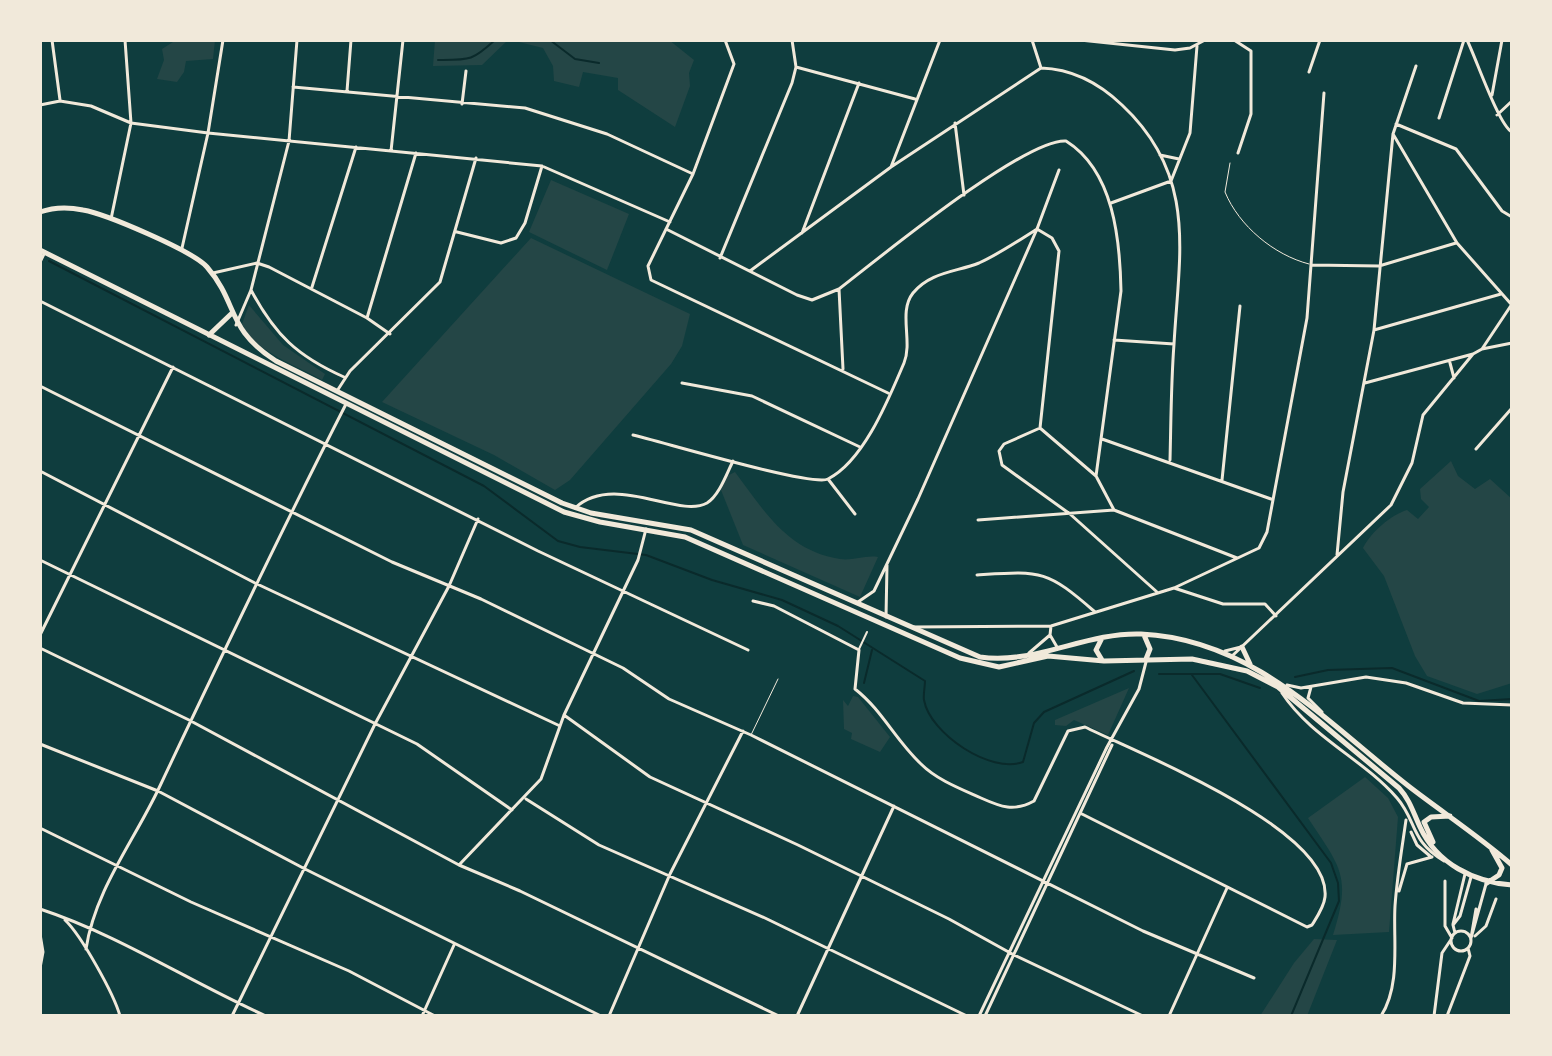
<svg xmlns="http://www.w3.org/2000/svg" width="1552" height="1056" font-family="Mulish,sans-serif">
	<style>
		.green { fill: #244646 }
		.lines { fill: none; stroke-linecap: round; stroke-linejoin: round }
		.stream { stroke: #0a2a2b; stroke-width: 2 }
		.service { stroke: #f1e9da; stroke-width: 1 }
		.pedestrian { stroke: #f1e9da; stroke-width: 2 }
		.minor { stroke: #f1e9da; stroke-width: 3 }
		.tertiary { stroke: #f1e9da; stroke-width: 3 }
		.trunk { stroke: #f1e9da; stroke-width: 5 }
	</style>
	<rect width="100%" height="100%" fill="#0f3d3e"/>
	<path class="green" d="M 215,40 L 213,59 L 186,61 L 184,72 L 177,82 L 157,79 L 164,60 L 162,49 L 173,42 Z
		M 435,40 L 508,40 L 482,65 L 433,66 Z
		M 511,40 L 669,40 L 694,60 L 689,73 L 690,86 L 675,127 L 618,90 L 618,78 L 583,72 L 579,87 L 554,81 L 553,66 L 543,48 Z
		M 551,180 L 629,214 L 607,270 L 529,232 Z
		M 531,238 L 690,314 L 682,346 L 671,364 L 570,480 L 555,490 L 494,455 L 382,402 Z
		M 249,305 L 283,345 L 325,374 L 322,380 C 298,366 253,351 242,324 Z
		M 1451,461 L 1458,476 L 1475,489 L 1490,479 L 1512,499 L 1512,683 L 1477,694 L 1427,676 L 1415,656 L 1384,576 L 1363,548 C 1371,532 1391,515 1407,510 L 1418,519 L 1429,507 L 1421,499 L 1420,489 Z
		M 735,472 C 764,511 788,551 840,559 C 852,561 865,555 878,557 L 860,597 L 743,545 L 721,490 L 727,476 Z
		M 1129,688 L 1108,735 L 1074,720 L 1066,726 L 1055,725 L 1055,720 Z
		M 853,696 L 858,697 L 890,737 L 880,752 L 851,739 L 852,733 L 844,729 L 843,700 L 848,706 Z
		M 1365,777 L 1388,798 L 1398,817 L 1389,932 L 1333,935 C 1352,875 1340,867 1308,818 Z
		M 1314,939 L 1337,940 L 1307,1016 L 1260,1016 L 1294,963 Z"/>
	<g class="lines">
		<path class="stream" d="M 550,40 L 575,59 L 599,63
			M 438,60 C 470,60 472,61 495,40
			M 49,261 L 484,486 L 558,541 L 580,547 L 646,555 L 712,580 L 782,600 L 838,626 L 925,681 C 925,687 923,695 924,700 C 930,734 991,774 1023,762 L 1034,723 L 1044,712 L 1134,671
			M 1159,674 L 1220,674 L 1260,688
			M 1192,675 L 1331,863 L 1338,883 L 1339,901 L 1291,1016
			M 1295,677 L 1328,670 L 1392,668 L 1479,701 L 1512,699
			M 864,683 L 872,650"/>
		<path class="service" d="M 1230,163 L 1225,192 C 1239,226 1274,255 1309,264
			M 751,735 L 778,679"/>
		<path class="pedestrian" d="M 859,649 L 867,632"/>
		<path class="minor" d="M 52,40 L 60,100
			M 725,40 L 734,64 L 693,174 L 648,266 L 651,280 L 888,393
			M 1032,40 L 1041,68
			M 1234,40 L 1251,51 L 1251,114 L 1238,153
			M 1467,40 C 1476,58 1499,126 1512,132
			M 796,67 L 915,99
			M 1309,72 L 1320,40
			M 293,87 L 525,108 L 607,134 L 693,174
			M 347,91 L 351,40
			M 1492,95 L 1502,40
			M 462,104 L 466,71
			M 40,105 L 60,101 L 91,106 L 131,123 L 208,133 L 542,166 L 670,222
			M 1497,115 L 1512,101
			M 1439,118 L 1464,40
			M 955,123 L 964,195
			M 1396,124 L 1456,149 L 1502,211 L 1512,217
			M 1393,134 L 1457,243 L 1511,304
			M 391,151 L 403,40
			M 1160,155 L 1179,159
			M 891,167 L 940,40
			M 1171,181 L 1190,133 L 1197,46
			M 1111,203 L 1171,181
			M 111,219 L 131,123 L 125,40
			M 666,229 L 797,295 L 812,300 L 839,289 C 878,259 1025,138 1066,141 C 1114,171 1120,240 1121,291 L 1096,476
			M 1037,229 L 1052,238 L 1059,251 L 1040,428
			M 457,232 L 501,243 L 516,238 L 525,223 L 542,166
			M 802,233 L 859,83
			M 182,248 L 208,133 L 223,40
			M 720,258 L 792,83 L 796,67 L 792,40
			M 40,262 L 45,252
			M 1312,265 L 1379,266 L 1456,243
			M 750,271 L 891,167 L 1041,68 C 1073,69 1099,83 1122,105 C 1198,176 1179,254 1174,344 C 1171,383 1171,422 1170,460
			M 213,273 L 257,263 L 269,267 L 367,318 L 390,334
			M 312,287 L 356,147
			M 839,289 L 843,369
			M 251,290 C 275,335 297,356 344,377
			M 40,301 L 538,551 L 748,650
			M 367,318 L 416,153
			M 236,325 L 251,290 L 289,141 L 297,40
			M 1374,330 L 1501,294
			M 1114,340 L 1174,344
			M 1482,349 L 1512,343
			M 1450,363 L 1454,378
			M 682,383 L 752,396 L 860,447
			M 1365,383 L 1473,354
			M 40,386 L 392,562 L 481,599 L 623,668 L 669,699 L 751,735 L 1143,931 L 1254,978
			M 337,391 L 350,371 L 440,282 L 476,158
			M 1040,428 L 1004,444 L 999,451 L 1002,465 L 1070,514 L 1157,592
			M 1040,428 L 1096,476 L 1114,510
			M 633,435 C 663,442 812,487 828,479 C 864,461 889,398 904,363 C 913,341 898,312 913,293 C 930,272 956,272 979,263 C 999,254 1018,241 1037,229
			M 1102,439 L 1271,499
			M 1476,449 L 1512,408
			M 40,471 L 255,583 L 560,726
			M 828,479 L 855,514
			M 1222,480 L 1240,306
			M 575,508 C 614,472 678,519 707,503 C 719,496 727,473 733,461
			M 978,520 L 1114,510 L 1237,558
			M 1337,555 L 1343,492 L 1374,330 L 1393,134 L 1416,66
			M 40,560 L 417,744 L 512,810
			M 977,575 C 1041,571 1046,569 1095,612
			M 1174,588 L 1223,604 L 1265,604 L 1276,616
			M 753,601 L 774,606 L 859,650 L 855,689 C 882,710 896,741 921,764 C 937,780 961,789 981,798 C 1001,807 1014,812 1034,801 L 1068,731 L 1085,727 C 1137,753 1332,829 1325,897 C 1324,907 1317,917 1312,925 L 1307,927 L 1082,814
			M 858,602 L 874,591 L 918,499 L 1037,229 L 1059,170
			M 886,617 L 887,565
			M 1051,626 L 1050,635 L 1057,647
			M 912,627 L 1051,626 L 1174,588 L 1259,548 L 1267,532 L 1307,318 L 1324,93
			M 40,635 L 173,367
			M 40,648 L 189,720 L 459,865 L 520,891 L 779,1016
			M 1225,651 L 1241,647
			M 1029,653 L 1050,635
			M 1231,657 L 1391,505 L 1412,463 L 1423,415 L 1473,354 L 1482,349 L 1512,304
			M 1287,685 L 1301,688 L 1366,677 L 1406,683 L 1463,703 L 1512,705
			M 1311,687 L 1308,698 L 1322,712
			M 564,715 L 650,777 L 798,845 L 949,919 L 1014,955 L 1143,1016
			M 40,744 L 158,791 L 305,869 L 601,1016
			M 526,799 L 599,845 L 765,918 L 967,1016
			M 40,828 L 191,902 L 349,971 L 435,1016
			M 459,865 L 541,779 L 564,715 L 638,560 L 646,529
			M 40,909 C 119,935 190,982 266,1016
			M 65,920 C 81,935 114,994 120,1016
			M 1453,924 L 1465,874
			M1451 941a10 10 0 1 1 20 0a10 10 0 1 1-20 0Z
			M 1455,933 L 1453,925 L 1460,916 L 1471,877
			M 40,934 L 43,952 L 40,968
			M 1475,936 L 1486,926 L 1496,899
			M 1471,938 L 1486,884
			M 1471,938 L 1476,909
			M 86,949 C 95,890 134,841 159,788 C 220,659 281,531 346,404
			M 232,1016 L 375,724 L 449,586 L 478,519
			M 422,1016 L 454,945
			M 609,1016 L 670,874 L 743,731
			M 797,1016 L 894,806
			M 979,1016 L 1107,747 L 1139,689 L 1146,662
			M 985,1016 L 1112,745
			M 1169,1016 L 1227,888
			M 1434,1016 L 1442,953 L 1452,938 L 1445,926 L 1445,881
			M 1447,1016 L 1470,956 L 1468,948"/>
		<path class="tertiary" d="M 1080,40 L 1175,50 L 1190,48 L 1205,40
			M 1282,693 C 1311,737 1363,759 1397,798 C 1417,821 1410,841 1444,861
			M 1411,832 L 1417,845 L 1430,856
			M 1399,891 L 1407,864 L 1432,857
			M 1381,1016 C 1401,985 1393,941 1395,906 C 1397,877 1402,848 1406,820"/>
		<path class="trunk" d="M 40,212 C 54,207 69,207 83,210 C 106,214 193,251 207,267 C 239,304 225,328 276,361 L 562,503 L 591,513 L 691,530 L 980,657 C 1035,665 1086,632 1141,634 C 1254,639 1328,724 1411,788 C 1445,814 1480,837 1512,865
			M 40,250 L 564,512 L 600,522 L 685,537 L 960,658 L 999,667 L 1048,656 L 1104,661 L 1192,659 L 1247,671 L 1278,687 L 1399,788 C 1410,800 1413,812 1420,827 C 1437,864 1474,882 1512,885
			M 209,335 L 231,314
			M 1144,635 L 1150,649 L 1146,659
			M 1242,647 L 1250,664
			M 1102,660 L 1096,650 L 1102,638
			M 1433,842 L 1424,822 L 1431,817 L 1450,816
			M 1487,883 L 1499,875 L 1502,868 L 1492,850"/>
	</g>
	<rect width="1552" height="1056" fill="none" stroke="#f1e9da" stroke-width="84"/>
</svg>
